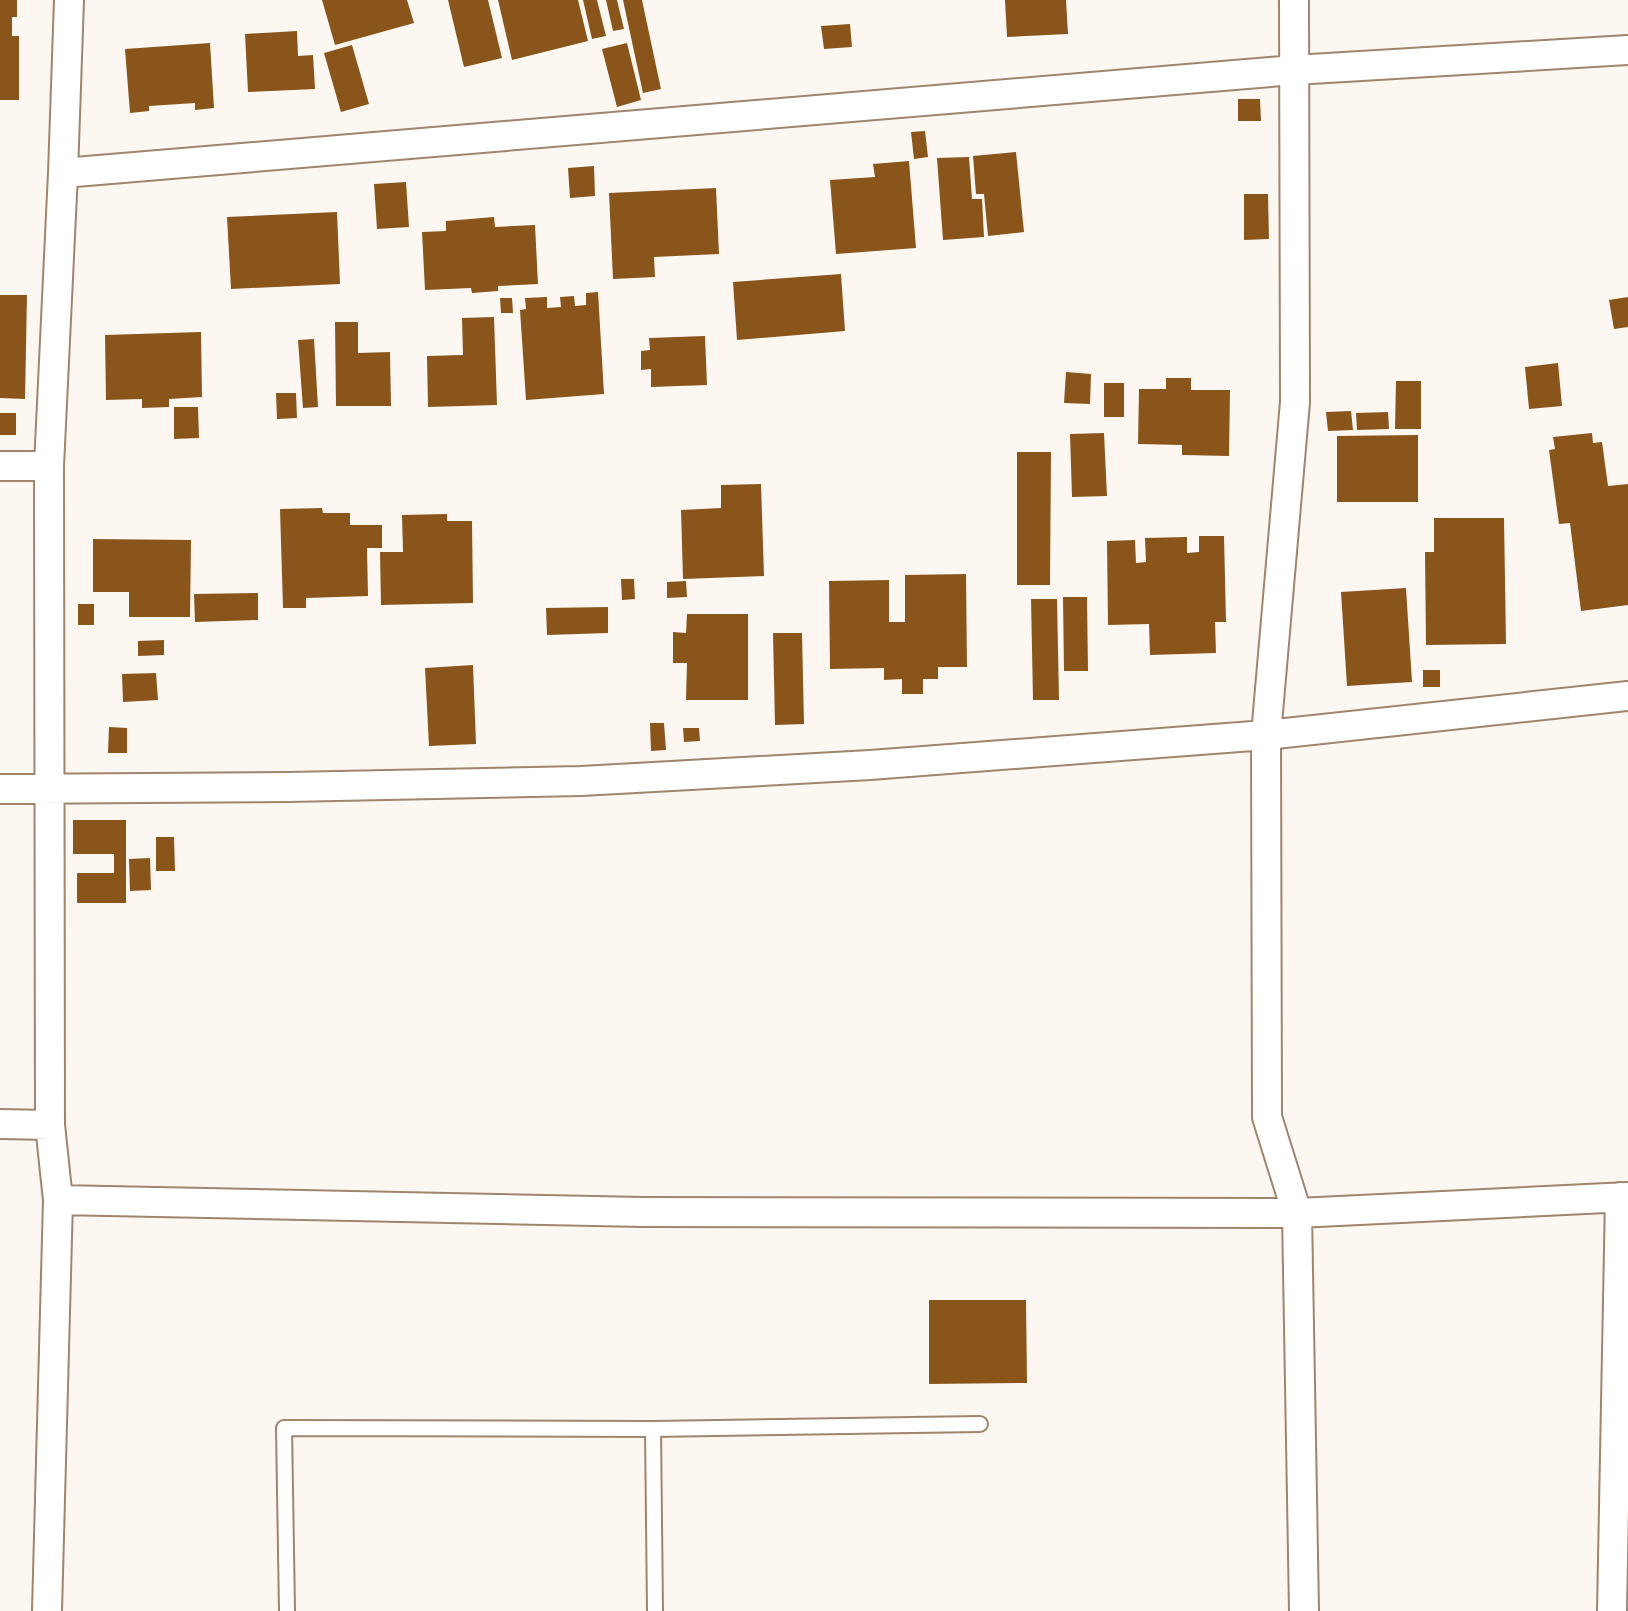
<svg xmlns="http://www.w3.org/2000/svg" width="1628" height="1611" font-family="Bitter,serif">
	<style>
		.building { fill: #89551a }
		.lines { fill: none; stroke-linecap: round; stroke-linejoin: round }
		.lane-casing { stroke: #9f856d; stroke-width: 18 }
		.street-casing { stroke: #9f856d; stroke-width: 32 }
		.lane { stroke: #fff; stroke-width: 14 }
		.street { stroke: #fff; stroke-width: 28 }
	</style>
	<rect width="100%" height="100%" fill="#fdf7f2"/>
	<path class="building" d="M 0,0 L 17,0 L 17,17 L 12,17 L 12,36 L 19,36 L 19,100 L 0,100 Z
		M 322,0 L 407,0 L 414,23 L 335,45 Z
		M 448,0 L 488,0 L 502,58 L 464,67 Z
		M 498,0 L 578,0 L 588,41 L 512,60 Z
		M 583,0 L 597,0 L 606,36 L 592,39 Z
		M 606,0 L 617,0 L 624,29 L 613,31 Z
		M 623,0 L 642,0 L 661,89 L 643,93 Z
		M 1005,0 L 1066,0 L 1068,34 L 1007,37 Z
		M 850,24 L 852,47 L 824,49 L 821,26 Z
		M 297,31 L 298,56 L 313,55 L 315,89 L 248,92 L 245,34 Z
		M 210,43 L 214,108 L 195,110 L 195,103 L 149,106 L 149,111 L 130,113 L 125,49 Z
		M 627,43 L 641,100 L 617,107 L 602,49 Z
		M 352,45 L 369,104 L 341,112 L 324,53 Z
		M 1238,99 L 1260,99 L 1261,121 L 1238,121 Z
		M 925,131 L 928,157 L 914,159 L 911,132 Z
		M 1016,152 L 1024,232 L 988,236 L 984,194 L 976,194 L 973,156 Z
		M 969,157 L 972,199 L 982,199 L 984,237 L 943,240 L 937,158 Z
		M 909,161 L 916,248 L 836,254 L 830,180 L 875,177 L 873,164 Z
		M 594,166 L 595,196 L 570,198 L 568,168 Z
		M 406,182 L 409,227 L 377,229 L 374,184 Z
		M 716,188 L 719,254 L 654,257 L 655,277 L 613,279 L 609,193 Z
		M 1244,194 L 1268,194 L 1269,239 L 1244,240 Z
		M 337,212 L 340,284 L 231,289 L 227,217 Z
		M 494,217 L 495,227 L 535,225 L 538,284 L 498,286 L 498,291 L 472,293 L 471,288 L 425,290 L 422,232 L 446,231 L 446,221 Z
		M 841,274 L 845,331 L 737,340 L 733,282 Z
		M 598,292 L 604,394 L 526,400 L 520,310 L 526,309 L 525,298 L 547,297 L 547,308 L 561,307 L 560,297 L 574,296 L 575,306 L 586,305 L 586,293 Z
		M 0,295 L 27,295 L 25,399 L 0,398 Z
		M 1628,297 L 1628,327 L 1614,329 L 1609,300 Z
		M 500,298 L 512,298 L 513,313 L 501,313 Z
		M 494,317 L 497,405 L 428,407 L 427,356 L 463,355 L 462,318 Z
		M 335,322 L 358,322 L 358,353 L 390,352 L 391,406 L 336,406 Z
		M 201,332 L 202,397 L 169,399 L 169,407 L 142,408 L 142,399 L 106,400 L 105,335 Z
		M 705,336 L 707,385 L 651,387 L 651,369 L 641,370 L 641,351 L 650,350 L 649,338 Z
		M 314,339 L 318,407 L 303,408 L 298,340 Z
		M 1558,363 L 1562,406 L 1529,409 L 1525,367 Z
		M 1066,372 L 1091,374 L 1090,404 L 1064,403 Z
		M 1166,378 L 1191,378 L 1191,390 L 1230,390 L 1229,456 L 1182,455 L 1182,445 L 1138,444 L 1139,389 L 1166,389 Z
		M 1396,381 L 1421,381 L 1421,429 L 1395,429 Z
		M 1104,383 L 1124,383 L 1124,417 L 1104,417 Z
		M 276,393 L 296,393 L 297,418 L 277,419 Z
		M 174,407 L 198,407 L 199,438 L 174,439 Z
		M 1351,411 L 1353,430 L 1328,431 L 1326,412 Z
		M 1388,412 L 1389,429 L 1357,430 L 1356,413 Z
		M 0,413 L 16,413 L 16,435 L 0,435 Z
		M 1104,433 L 1107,496 L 1072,497 L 1070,434 Z
		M 1592,433 L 1593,443 L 1602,442 L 1608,486 L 1628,484 L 1628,605 L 1581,611 L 1570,523 L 1559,524 L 1549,450 L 1555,449 L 1553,437 Z
		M 1418,435 L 1418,502 L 1337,502 L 1337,436 Z
		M 1017,452 L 1051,452 L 1050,585 L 1017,585 Z
		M 761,484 L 764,576 L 683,579 L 681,510 L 721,508 L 721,485 Z
		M 322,508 L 323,513 L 350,513 L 350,525 L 382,525 L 382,548 L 367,548 L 368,596 L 306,598 L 306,608 L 283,608 L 280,509 Z
		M 447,514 L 447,521 L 472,521 L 473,603 L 381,605 L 380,552 L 403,552 L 402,515 Z
		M 1434,518 L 1504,518 L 1506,644 L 1426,645 L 1425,552 L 1434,552 Z
		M 1199,536 L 1224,536 L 1226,622 L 1215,622 L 1216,653 L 1150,655 L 1149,624 L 1108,625 L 1107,541 L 1135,540 L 1136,563 L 1146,562 L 1145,538 L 1187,537 L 1187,553 L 1199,552 Z
		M 93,539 L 191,540 L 190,617 L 129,617 L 129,592 L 93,592 Z
		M 966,574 L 967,667 L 938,667 L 938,679 L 923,679 L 923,694 L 902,694 L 902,679 L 884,680 L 884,668 L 830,669 L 829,581 L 889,580 L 889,622 L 905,622 L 905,575 Z
		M 621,579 L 634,579 L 635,599 L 622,600 Z
		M 686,581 L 687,597 L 667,598 L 667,582 Z
		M 1406,588 L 1412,682 L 1347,686 L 1341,592 Z
		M 258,593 L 258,620 L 195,622 L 194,594 Z
		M 1063,597 L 1087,597 L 1088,671 L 1064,671 Z
		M 1031,599 L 1057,599 L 1059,700 L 1033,700 Z
		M 78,604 L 94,604 L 94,625 L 78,625 Z
		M 608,607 L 608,633 L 547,635 L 546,608 Z
		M 687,614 L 748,614 L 748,700 L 686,700 L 687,663 L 673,663 L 673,632 L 686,633 Z
		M 773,633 L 802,633 L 804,724 L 775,725 Z
		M 164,640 L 164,655 L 138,656 L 138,641 Z
		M 473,665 L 476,744 L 429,746 L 425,668 Z
		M 1423,670 L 1440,670 L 1440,687 L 1423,687 Z
		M 156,673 L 158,700 L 123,702 L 122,674 Z
		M 650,723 L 664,723 L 666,750 L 651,751 Z
		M 109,727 L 127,728 L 127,753 L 108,753 Z
		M 683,728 L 699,728 L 700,741 L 684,742 Z
		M 73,820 L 126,820 L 126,903 L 77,903 L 77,873 L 114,873 L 114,854 L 73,854 Z
		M 156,837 L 174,837 L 175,871 L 156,871 Z
		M 150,858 L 151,890 L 130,891 L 129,859 Z
		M 929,1300 L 1026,1300 L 1027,1383 L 929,1384 Z"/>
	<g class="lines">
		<defs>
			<path id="lane" d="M 653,1429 L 655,1611
				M 287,1611 L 284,1428 L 653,1429 L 980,1424"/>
			<path id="street" d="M 69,0 L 63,173 L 49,466 L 50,1125 L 58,1200 L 643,1212 L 1297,1213 L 1628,1197
				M 1294,0 L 1295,402 L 1266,735 L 1267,1117 L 1297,1213 L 1304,1611
				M 63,173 L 1294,70 L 1628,50
				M 0,466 L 49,466
				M 0,789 L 288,787 L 581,781 L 870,765 L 1266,735 L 1628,696
				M 0,1124 L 50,1125
				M 47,1611 L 58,1200
				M 1612,1611 L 1620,1197"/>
		</defs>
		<use href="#lane" class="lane-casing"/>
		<use href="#street" class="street-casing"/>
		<use href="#lane" class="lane"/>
		<use href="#street" class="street"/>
	</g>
</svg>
